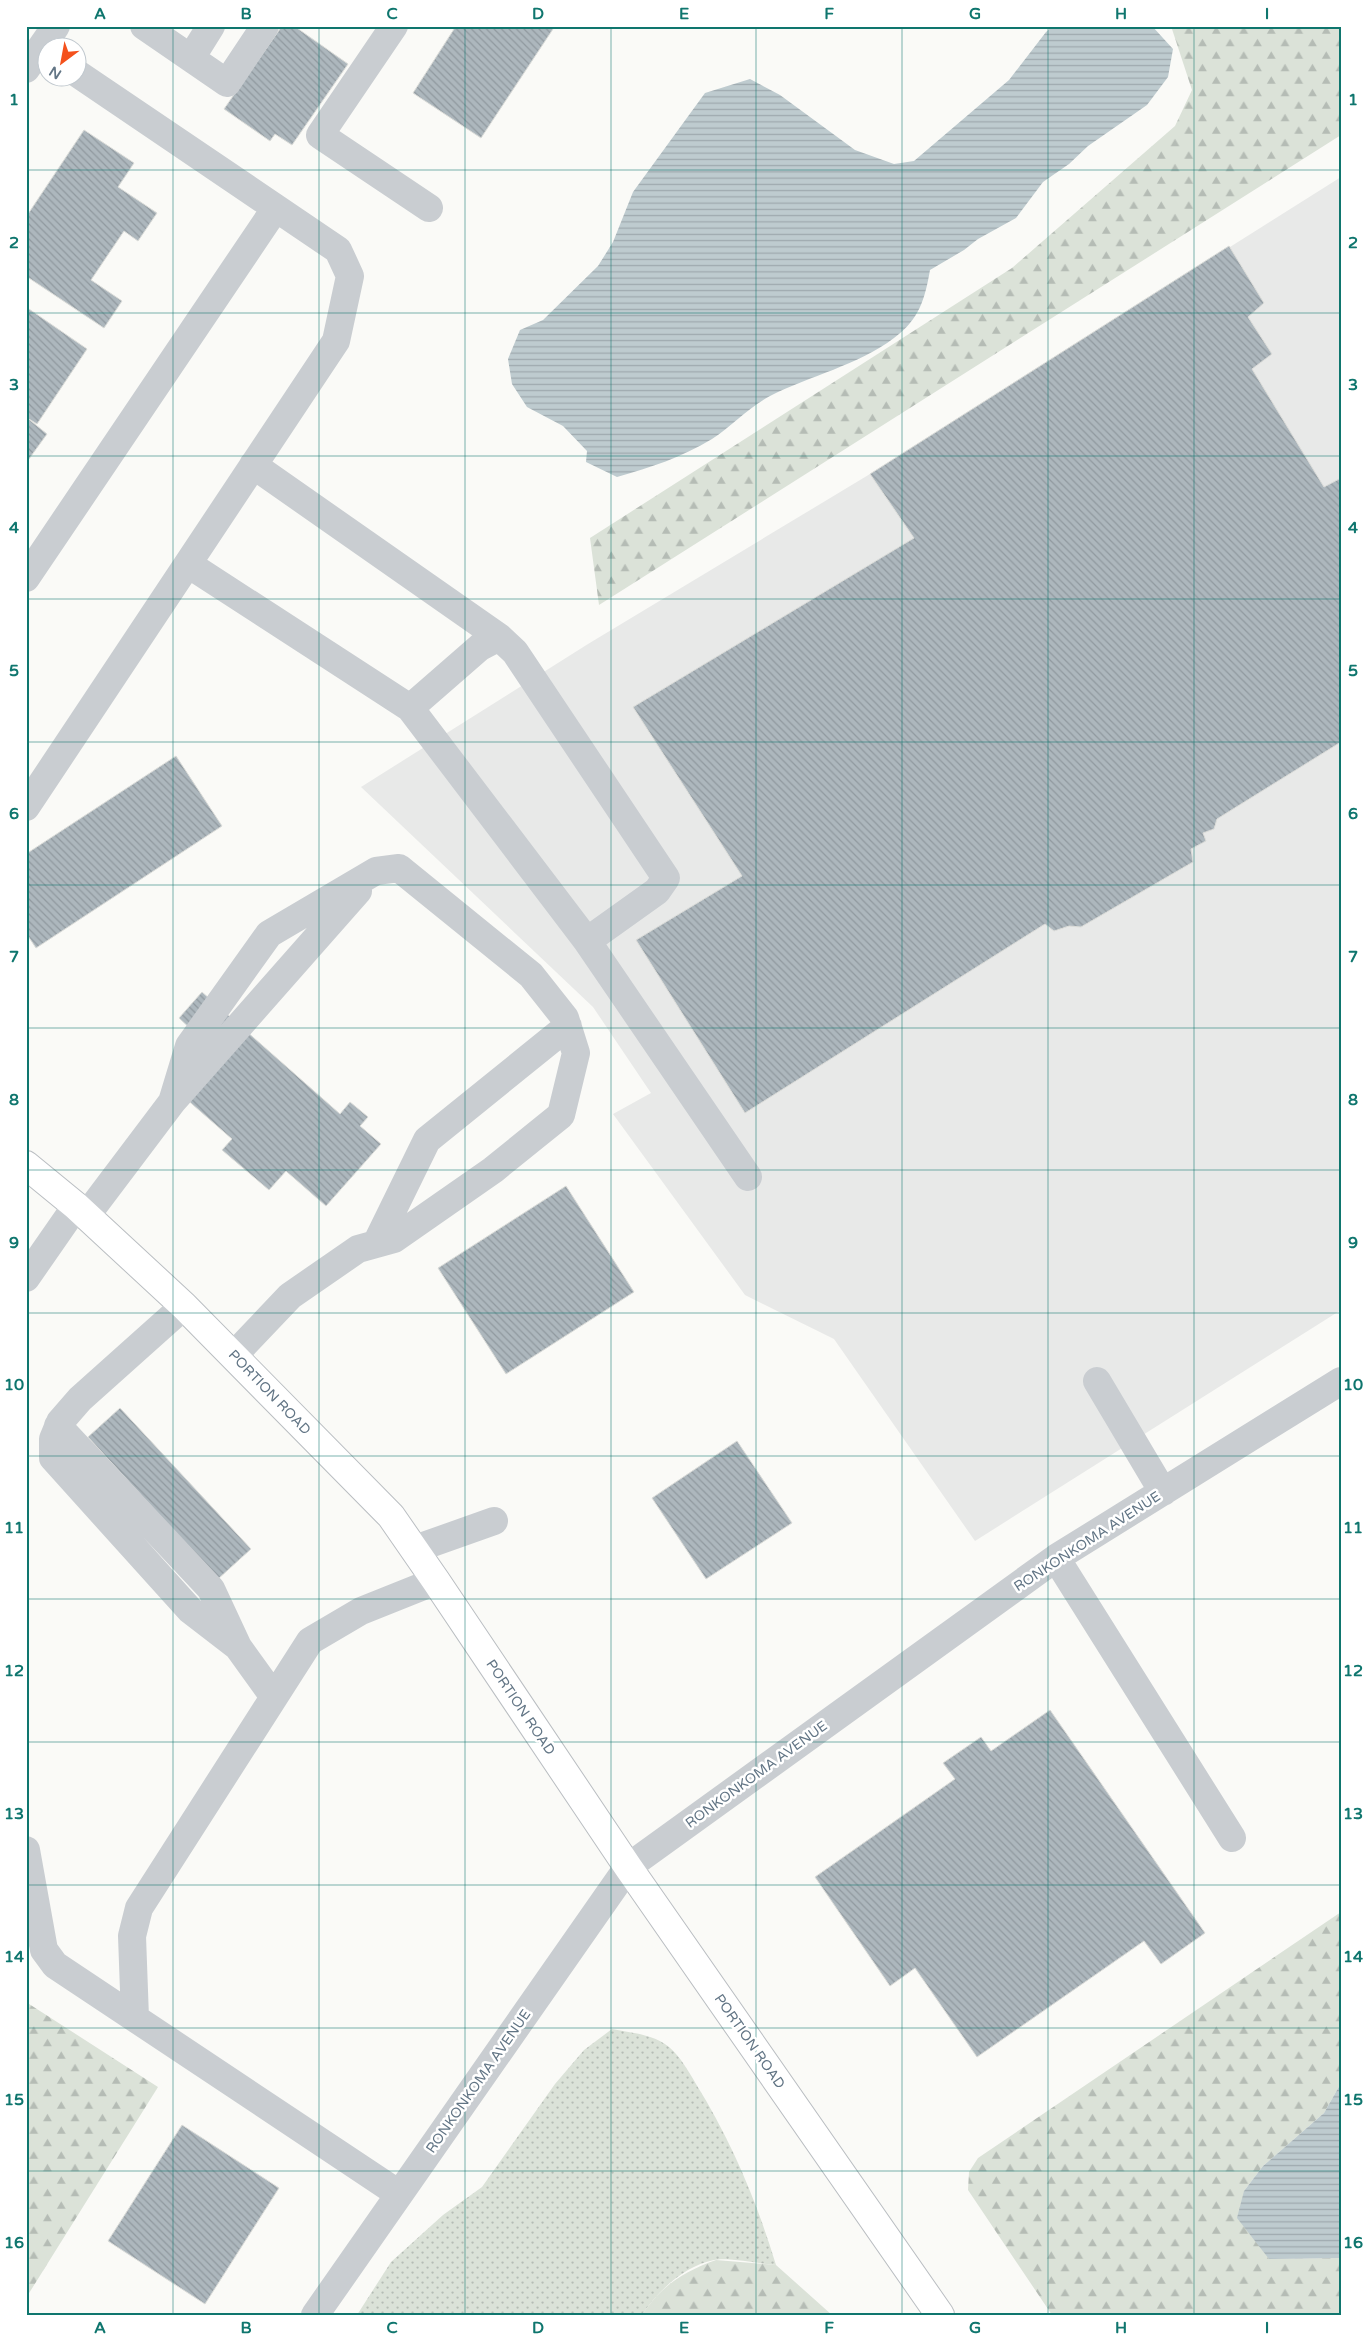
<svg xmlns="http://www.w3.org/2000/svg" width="1367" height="2341" font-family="'Varela Round',sans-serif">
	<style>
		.built { fill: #e8e9e8 }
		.grass { fill: url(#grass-dots) }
		.forest { fill: url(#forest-firs) }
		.water { fill: url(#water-rules) }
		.building { fill: url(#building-back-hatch); stroke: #dbdcd9 }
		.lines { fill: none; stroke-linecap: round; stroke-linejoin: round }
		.major-casing { stroke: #babec2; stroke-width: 30 }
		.minor { stroke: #c9cdd1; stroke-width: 28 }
		.major { stroke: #fff; stroke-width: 28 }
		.grid { fill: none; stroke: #0f766e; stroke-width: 1; stroke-opacity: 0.55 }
		.labels { text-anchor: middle; stroke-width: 5; stroke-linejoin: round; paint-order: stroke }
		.street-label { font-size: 14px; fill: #627585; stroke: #fff }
		.neatline { fill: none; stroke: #0f766e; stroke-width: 2 }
		.grid-label { font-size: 16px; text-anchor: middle; font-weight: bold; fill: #0f766e }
	</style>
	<defs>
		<pattern id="grass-dots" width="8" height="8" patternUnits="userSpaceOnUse" patternTransform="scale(1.25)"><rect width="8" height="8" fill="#dbe2d8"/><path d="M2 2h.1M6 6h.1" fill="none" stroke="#b5bcb5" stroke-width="1.8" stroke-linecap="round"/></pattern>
		<pattern id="forest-firs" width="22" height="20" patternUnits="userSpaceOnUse" patternTransform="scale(1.25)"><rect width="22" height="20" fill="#dbe2d8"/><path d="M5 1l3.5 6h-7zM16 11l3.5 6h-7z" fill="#b5bcb5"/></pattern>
		<pattern id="water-rules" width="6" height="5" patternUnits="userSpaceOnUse" patternTransform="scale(1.25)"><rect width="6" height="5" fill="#becbcf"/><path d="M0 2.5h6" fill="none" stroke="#9ea9ae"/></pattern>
		<pattern id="building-back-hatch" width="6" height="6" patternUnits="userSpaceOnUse" patternTransform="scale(1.25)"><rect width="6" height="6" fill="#adb7bd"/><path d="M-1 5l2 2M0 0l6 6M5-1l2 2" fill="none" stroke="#90999f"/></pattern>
	</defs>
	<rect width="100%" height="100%" fill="#fafaf7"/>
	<path class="built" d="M 1341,177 L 1341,1310 L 975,1541 L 834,1339 L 745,1295 L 613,1114 L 651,1093 L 593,1007 L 361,787 L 588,644 L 870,474 Z"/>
	<path class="grass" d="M 612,2029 C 632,2033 653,2034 669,2047 C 680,2056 689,2072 696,2084 C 731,2140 757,2202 776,2265 C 761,2264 728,2257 714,2260 C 684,2266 658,2291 642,2315 L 357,2315 L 391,2262 L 443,2215 L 482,2187 L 555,2084 L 584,2050 Z"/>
	<path class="forest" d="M 1171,26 L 1341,26 L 1341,135 L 599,605 L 590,538 L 1012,268 L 1175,126 L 1192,90 Z
		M 1341,1912 L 1341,2083 L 1324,2113 L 1263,2166 L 1244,2191 L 1269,2259 L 1341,2258 L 1341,2315 L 1052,2315 L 968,2190 L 969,2172 L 978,2158 Z
		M 26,2002 L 158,2087 L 26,2298 Z
		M 716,2260 L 776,2265 L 832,2315 L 642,2315 C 662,2285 683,2272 716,2260 Z"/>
	<path class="water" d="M 1053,26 L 1152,26 L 1173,49 L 1168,77 L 1147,105 L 1088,146 L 1069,164 L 1043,182 L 1016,218 L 978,239 L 964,250 L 930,270 C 925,299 919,320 894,338 C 858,365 810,376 770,396 C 749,407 732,426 712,439 C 680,458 652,467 617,477 L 586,462 L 587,451 L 563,426 L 527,407 L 512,384 L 508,359 L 520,330 L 543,320 L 598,266 L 613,242 L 633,192 L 705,93 L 750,79 L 780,95 L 855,150 L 894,164 L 914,161 L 1009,80 L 1046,32 Z
		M 1341,2083 L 1341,2258 L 1269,2259 L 1237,2218 L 1244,2191 L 1263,2166 L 1324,2113 Z"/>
	<path class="building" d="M 282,26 L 294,26 L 348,64 L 292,145 L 275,134 L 270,141 L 224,109 Z
		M 456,26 L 555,26 L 481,138 L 413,93 Z
		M 84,130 L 134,163 L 118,187 L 157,213 L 138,241 L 124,231 L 91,280 L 122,301 L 104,328 L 26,276 L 26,217 Z
		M 1229,246 L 1264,303 L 1248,317 L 1272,354 L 1252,369 L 1324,487 L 1341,478 L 1341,742 L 1217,819 L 1214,829 L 1203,833 L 1206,841 L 1191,849 L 1193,862 L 1081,927 L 1069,926 L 1054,931 L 1045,924 L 745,1113 L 636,940 L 742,876 L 633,707 L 914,538 L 870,474 Z
		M 26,307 L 87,349 L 37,424 L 26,417 Z
		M 26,417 L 47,434 L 26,463 Z
		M 176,756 L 222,826 L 36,948 L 26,933 L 26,854 Z
		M 202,992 L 340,1114 L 350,1102 L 368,1117 L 360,1126 L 381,1144 L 326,1206 L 286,1171 L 269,1190 L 222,1150 L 232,1139 L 184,1097 L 220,1056 L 179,1018 Z
		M 566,1186 L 634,1292 L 506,1374 L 438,1268 Z
		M 120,1408 L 251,1549 L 218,1579 L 88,1437 Z
		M 737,1441 L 792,1523 L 706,1579 L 652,1498 Z
		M 1050,1710 L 1205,1933 L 1161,1964 L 1144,1941 L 977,2057 L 915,1968 L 890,1986 L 815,1877 L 955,1779 L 943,1763 L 981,1737 L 991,1751 Z
		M 182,2125 L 279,2188 L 205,2304 L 108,2241 Z"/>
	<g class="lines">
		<defs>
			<path id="major" d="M 26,1165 L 76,1206 L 184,1306 L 391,1516 L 436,1581 L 628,1867 L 940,2315"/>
		</defs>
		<use href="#major" class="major-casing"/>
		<path class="minor" d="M 144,26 L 227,83 L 265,26
			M 394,26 L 320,135 L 429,208
			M 191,58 L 211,26
			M 26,69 L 56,26
			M 253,465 L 499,637
			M 188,564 L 410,708 L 587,941 L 748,1177
			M 26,578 L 275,209
			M 410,708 L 480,647 L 499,637 L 515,652 L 666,878 L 657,891 L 587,941
			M 26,807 L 336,341 L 350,276 L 338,250 L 78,74
			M 172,1102 L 189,1046 L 269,934 L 376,871 L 399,868 L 531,975 L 565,1018 L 576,1053 L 561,1115 L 493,1170 L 394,1239 L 358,1249 L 290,1296 L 234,1355
			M 86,1216 L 172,1102 L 358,891
			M 376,1244 L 427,1140 L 568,1026
			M 26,1278 L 76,1206
			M 184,1306 L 80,1399 L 60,1422 L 53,1439 L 53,1458 L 190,1610 L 238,1647
			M 1097,1381 L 1163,1492
			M 58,1426 L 211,1589 L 238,1647 L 274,1697
			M 415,1549 L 494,1521
			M 1056,1558 L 1232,1838
			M 26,1850 L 44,1950 L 55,1965 L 399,2194
			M 135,2018 L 132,1936 L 139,1908 L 310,1641 L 361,1611 L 436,1581
			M 315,2315 L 628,1867 L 1056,1558 L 1341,1381"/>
		<use href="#major" class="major"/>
	</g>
	<path class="grid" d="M 173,26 L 173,2315M 319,26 L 319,2315M 465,26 L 465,2315M 611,26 L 611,2315M 756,26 L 756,2315M 902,26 L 902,2315M 1048,26 L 1048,2315M 1194,26 L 1194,2315M 26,170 L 1341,170M 26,313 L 1341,313M 26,456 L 1341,456M 26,599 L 1341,599M 26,742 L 1341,742M 26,885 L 1341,885M 26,1028 L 1341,1028M 26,1170 L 1341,1170M 26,1313 L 1341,1313M 26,1456 L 1341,1456M 26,1599 L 1341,1599M 26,1742 L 1341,1742M 26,1885 L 1341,1885M 26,2028 L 1341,2028M 26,2171 L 1341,2171"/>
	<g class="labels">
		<g class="street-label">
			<text transform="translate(270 1392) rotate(46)" y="5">PORTION ROAD</text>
			<text transform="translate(1087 1541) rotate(-33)" y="5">RONKONKOMA AVENUE</text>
			<text transform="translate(521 1707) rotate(56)" y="5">PORTION ROAD</text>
			<text transform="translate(756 1774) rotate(-36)" y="5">RONKONKOMA AVENUE</text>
			<text transform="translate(750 2041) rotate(55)" y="5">PORTION ROAD</text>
			<text transform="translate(478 2081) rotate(-55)" y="5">RONKONKOMA AVENUE</text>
		</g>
	</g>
	<rect width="1367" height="2341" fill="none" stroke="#ffffff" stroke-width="55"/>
	<g transform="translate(62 62) rotate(212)"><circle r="24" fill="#ffffff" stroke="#c0c8ce"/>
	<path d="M0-4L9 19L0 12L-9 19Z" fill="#f4511c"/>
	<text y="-8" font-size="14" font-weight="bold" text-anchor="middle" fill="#627585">N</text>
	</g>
	<rect x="28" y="28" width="1312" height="2286" class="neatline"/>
	<g class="grid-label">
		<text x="100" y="19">A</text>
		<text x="246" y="19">B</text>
		<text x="392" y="19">C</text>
		<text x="538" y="19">D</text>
		<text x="684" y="19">E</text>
		<text x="829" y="19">F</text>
		<text x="975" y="19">G</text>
		<text x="1121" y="19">H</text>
		<text x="1267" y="19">I</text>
		<text x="14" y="105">1</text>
		<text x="1353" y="105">1</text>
		<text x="14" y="248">2</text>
		<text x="1353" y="248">2</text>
		<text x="14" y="390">3</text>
		<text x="1353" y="390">3</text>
		<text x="14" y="533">4</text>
		<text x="1353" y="533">4</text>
		<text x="14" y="676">5</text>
		<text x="1353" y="676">5</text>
		<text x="14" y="819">6</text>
		<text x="1353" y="819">6</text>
		<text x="14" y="962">7</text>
		<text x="1353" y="962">7</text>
		<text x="14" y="1105">8</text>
		<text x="1353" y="1105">8</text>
		<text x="14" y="1248">9</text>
		<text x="1353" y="1248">9</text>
		<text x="14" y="1390">10</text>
		<text x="1353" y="1390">10</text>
		<text x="14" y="1533">11</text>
		<text x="1353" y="1533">11</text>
		<text x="14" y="1676">12</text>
		<text x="1353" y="1676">12</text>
		<text x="14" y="1819">13</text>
		<text x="1353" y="1819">13</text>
		<text x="14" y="1962">14</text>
		<text x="1353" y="1962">14</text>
		<text x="14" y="2105">15</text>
		<text x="1353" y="2105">15</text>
		<text x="14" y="2248">16</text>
		<text x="1353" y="2248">16</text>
		<text x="100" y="2333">A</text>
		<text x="246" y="2333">B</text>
		<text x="392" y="2333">C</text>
		<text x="538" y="2333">D</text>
		<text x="684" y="2333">E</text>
		<text x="829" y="2333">F</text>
		<text x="975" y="2333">G</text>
		<text x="1121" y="2333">H</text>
		<text x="1267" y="2333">I</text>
	</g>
</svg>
